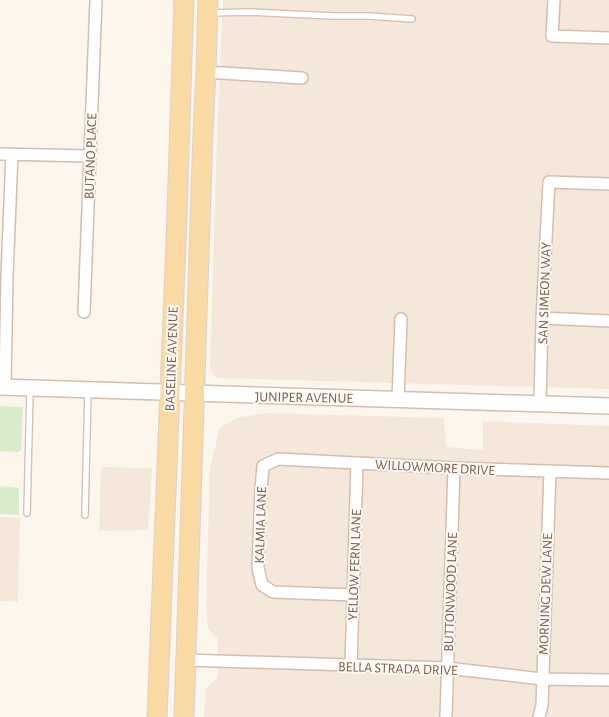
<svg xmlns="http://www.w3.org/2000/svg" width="609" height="717" font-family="'Alegreya Sans',sans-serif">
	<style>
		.residential { fill: #f5e8da }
		.green { fill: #d8ecc9 }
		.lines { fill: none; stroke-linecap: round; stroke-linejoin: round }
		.service-casing { stroke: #d1beb0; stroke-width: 8 }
		.minor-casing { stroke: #d1beb0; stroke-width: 14 }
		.tertiary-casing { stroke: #d1beb0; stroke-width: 18 }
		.primary-casing { stroke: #dad1cd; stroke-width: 21 }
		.service { stroke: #fff; stroke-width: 5.5 }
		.minor { stroke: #fff; stroke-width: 11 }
		.tertiary { stroke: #fff; stroke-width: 15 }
		.primary { stroke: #fbd9a5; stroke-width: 19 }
		.labels { text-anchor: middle; stroke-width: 4; stroke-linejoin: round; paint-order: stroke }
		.street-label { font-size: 14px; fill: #7a5c4d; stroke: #fffaf3 }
	</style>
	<rect width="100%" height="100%" fill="#fdf6ec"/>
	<path class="residential" d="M 223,0 L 609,0 L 609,389 L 216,378 L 210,369 L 217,140 Z
		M 266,413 L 444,418 L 446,447 L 483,450 L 483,421 L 609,426 L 609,717 L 204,717 L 206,689 L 218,677 L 218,639 L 208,629 L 206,607 L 210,467 L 220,428 L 236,418 Z
		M 101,467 L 152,468 L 148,530 L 99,531 Z
		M 0,517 L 20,518 L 18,602 L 0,601 Z"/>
	<path class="green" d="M 0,406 L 23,407 L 21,450 L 18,452 L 0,451 Z
		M 0,486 L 19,488 L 19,515 L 0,514 Z"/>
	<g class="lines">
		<defs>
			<path id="service" d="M 210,13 L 250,12 L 333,16 L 369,16 L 412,19
				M 27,513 L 30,390
				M 85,515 L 88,390"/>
			<path id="minor" d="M 554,0 L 552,36 L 609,38
				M 206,72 L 302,78
				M 0,154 L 89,156
				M 84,312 L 96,0
				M 542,318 L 609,321
				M 5,388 L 7,275 L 12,154
				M 398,399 L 401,319
				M 540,404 L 542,318 L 549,182 L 609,184
				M 353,595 L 273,592 L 262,585 L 258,568 L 261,489 L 263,466 L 278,459 L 454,468 L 609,473
				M 186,660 L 447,668 L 542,679 L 609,680
				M 351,666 L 357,463
				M 446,717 L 454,468
				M 539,717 L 542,705 L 550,471"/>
			<path id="tertiary" d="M 0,387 L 609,406"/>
			<path id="primary" d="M 157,717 L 176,242 L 184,0
				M 184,717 L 203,132 L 206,72 L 208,0"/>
		</defs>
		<use href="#service" class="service-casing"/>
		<use href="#minor" class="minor-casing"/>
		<use href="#tertiary" class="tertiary-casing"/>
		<use href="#primary" class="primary-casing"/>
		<use href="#service" class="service"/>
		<use href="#minor" class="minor"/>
		<use href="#tertiary" class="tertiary"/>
		<use href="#primary" class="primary"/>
	</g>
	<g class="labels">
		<g class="street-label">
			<text transform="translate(90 156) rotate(-88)" y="5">BUTANO PLACE</text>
			<text transform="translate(544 293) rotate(-88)" y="5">SAN SIMEON WAY</text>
			<text transform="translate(171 359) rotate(-88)" y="5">BASELINE AVENUE</text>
			<text transform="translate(304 397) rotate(1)" y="5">JUNIPER AVENUE</text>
			<text transform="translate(435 467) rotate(3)" y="5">WILLOWMORE DRIVE</text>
			<text transform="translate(260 525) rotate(-88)" y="5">KALMIA LANE</text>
			<text transform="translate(354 565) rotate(-88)" y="5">YELLOW FERN LANE</text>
			<text transform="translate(450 592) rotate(-88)" y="5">BUTTONWOOD LANE</text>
			<text transform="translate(545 594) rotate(-88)" y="5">MORNING DEW LANE</text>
			<text transform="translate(398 668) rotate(2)" y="5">BELLA STRADA DRIVE</text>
		</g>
	</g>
</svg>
